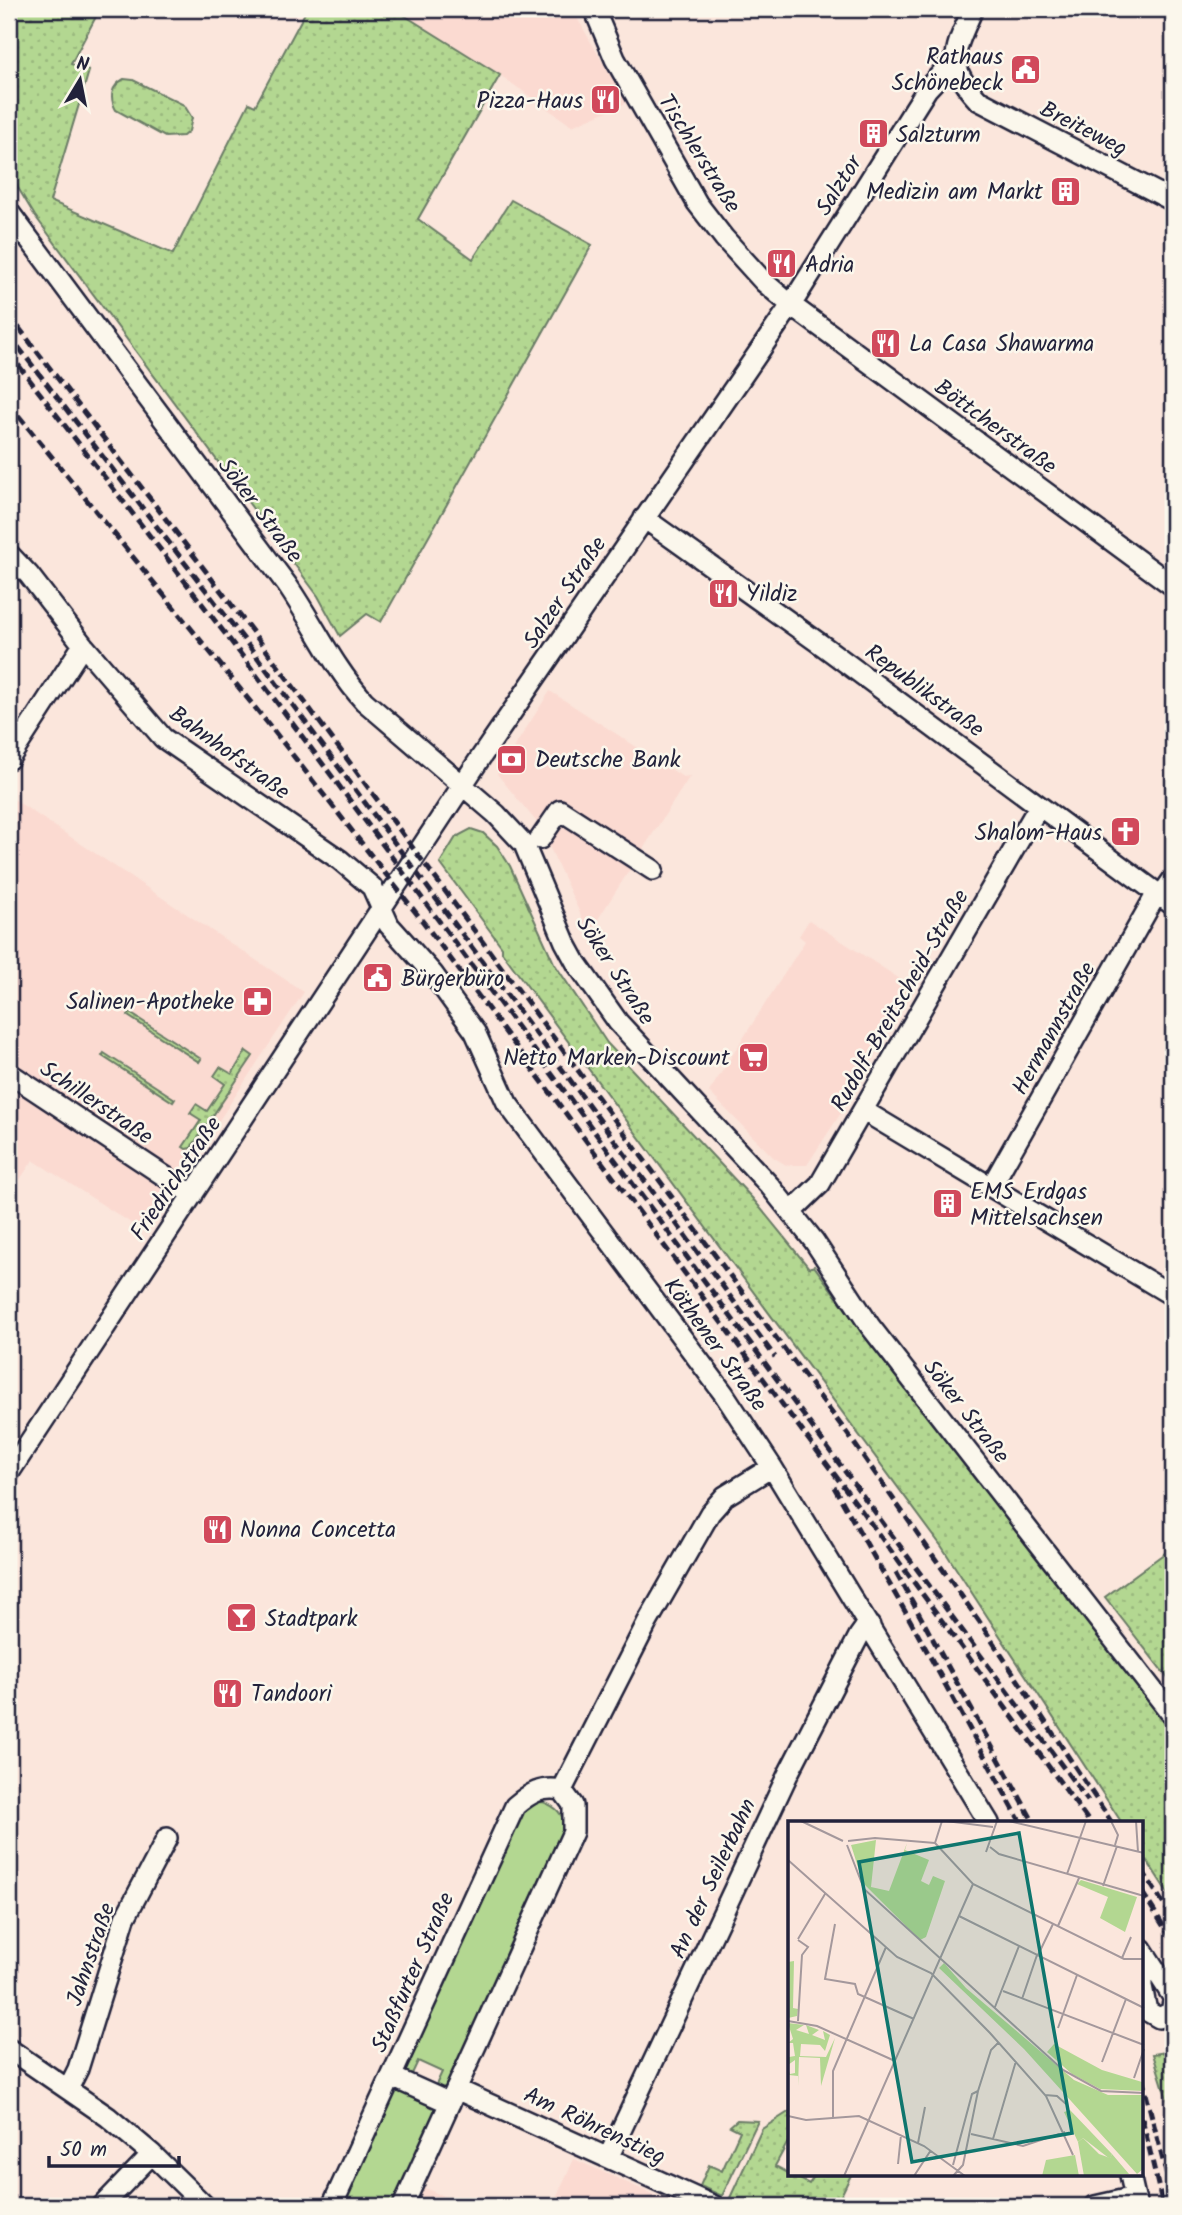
<svg xmlns="http://www.w3.org/2000/svg" width="1182" height="2215" font-family="Kalam,sans-serif">
	<style>
		.built { fill: #fbdad1 }
		.grass { fill: url(#grass-dots); stroke: #6a7c66; stroke-width: 2 }
		.green { fill: #b3d791; stroke: #6a7c66; stroke-width: 2 }
		.lines { fill: none; stroke-linecap: round; stroke-linejoin: round }
		.minor-casing { stroke: #22223b; stroke-width: 24 }
		.minor { stroke: #fbf7ec; stroke-width: 19 }
		.rail { stroke: #22223b; stroke-width: 5; stroke-dasharray: 10 5; stroke-linecap: butt }
		.labels { text-anchor: middle; stroke-width: 5; stroke-linejoin: round; paint-order: stroke }
		.poi-label { font-size: 23px; fill: #22223b; stroke: #fbf7ec; text-anchor: start }
		.street-label { font-size: 23px; fill: #22223b; stroke: #fbf7ec }
		.inset-road { fill: none; stroke: #a4989c; stroke-width: 2 }
		.view { fill: #0f766e; fill-opacity: 0.15; stroke: #0f766e; stroke-width: 3.5 }
		.inset-edge { fill: none; stroke: #22223b; stroke-width: 3.5 }
	</style>
	<defs>
		<pattern id="grass-dots" width="8" height="8" patternUnits="userSpaceOnUse" patternTransform="scale(1.75)"><rect width="8" height="8" fill="#b3d791"/><path d="M2 2h.1M6 6h.1" fill="none" stroke="#9ab87e" stroke-width="1.8" stroke-linecap="round"/></pattern>
	</defs>
	<rect width="100%" height="100%" fill="#fbe6dc"/>
	<filter id="ink" filterUnits="userSpaceOnUse"><feTurbulence type="fractalNoise" baseFrequency=".0143" numOctaves="2"/><feDisplacementMap in="SourceGraphic" scale="14" xChannelSelector="R" yChannelSelector="G"/><feConvolveMatrix kernelMatrix="1 2 1 2 8 2 1 2 1" color-interpolation-filters="sRGB"/></filter>
	<g filter="url(#ink)">
		<path class="built" d="M 394,9 L 572,9 L 626,103 L 572,126 L 500,75 Z
			M 550,691 L 683,777 L 690,776 L 589,933 L 540,826 L 497,774 Z
			M 9,796 L 304,992 L 145,1232 L 33,1160 L 9,1196 Z
			M 809,920 L 914,988 L 843,1110 L 807,1165 L 786,1165 L 773,1157 L 709,1092 L 805,941 L 799,936 Z
			M 574,2159 L 679,2206 L 552,2206 Z
			M 423,2187 L 465,2206 L 414,2206 Z"/>
		<path class="grass" d="M 9,9 L 100,9 L 71,64 L 89,71 L 50,201 L 173,254 L 249,103 L 255,106 L 307,9 L 394,9 L 500,75 L 418,219 L 473,259 L 511,200 L 592,245 L 381,622 L 367,614 L 340,636 L 318,596 L 35,216 L 9,173 Z
			M 124,79 L 133,80 L 184,105 L 192,118 L 189,131 L 183,136 L 165,137 L 116,110 C 109,97 111,86 124,79 Z
			M 471,829 L 483,833 L 497,846 L 510,866 L 554,963 L 607,1043 L 753,1199 L 809,1268 L 814,1266 L 882,1359 L 1173,1733 L 1173,1901 L 1142,1853 L 1142,1823 L 1122,1823 L 942,1547 L 502,952 L 502,947 L 440,863 L 456,837 Z
			M 130,1013 L 201,1059 L 199,1062 L 128,1016 Z
			M 246,1051 L 253,1056 L 191,1148 L 186,1149 L 183,1147 L 201,1120 L 190,1113 L 196,1104 L 207,1111 L 225,1084 L 214,1076 L 220,1067 L 232,1074 Z
			M 104,1053 L 175,1099 L 173,1102 L 102,1056 Z
			M 1169,1550 L 1173,1554 L 1173,1685 L 1105,1597 Z
			M 1173,2051 L 1173,2118 L 1153,2054 Z
			M 790,2111 L 790,2138 L 775,2166 L 809,2184 L 815,2175 L 851,2175 L 836,2206 L 744,2206 L 729,2200 L 762,2129 Z
			M 737,2120 L 758,2121 L 722,2196 L 700,2186 L 709,2165 L 722,2171 L 740,2131 L 730,2126 Z"/>
		<path class="green" d="M 543,1802 C 557,1807 563,1814 566,1829 L 451,2083 L 441,2089 L 435,2087 L 442,2072 L 418,2061 L 411,2076 L 404,2071 L 512,1821 L 531,1803 Z
			M 399,2090 L 434,2106 L 436,2115 L 395,2206 L 338,2206 L 393,2092 Z"/>
		<g class="lines">
			<defs>
				<path id="minor" d="M 594,9 L 615,59 L 697,203 L 724,238 L 764,282 L 791,305 L 1173,586
					M 973,9 C 955,50 944,64 978,100 L 1173,201
					M 9,212 L 287,585 C 314,624 332,665 364,701 L 496,814 L 524,844 L 565,942 L 577,964 L 618,1022 L 770,1186 L 814,1241 L 870,1326 L 1173,1716
					M 644,518 L 826,648 L 1173,905
					M 9,554 L 29,575 L 83,645 L 163,738 L 340,860 L 372,887 L 389,925 L 433,974 L 475,1032 L 507,1103 L 724,1394 L 772,1467 L 989,1823
					M 9,759 L 83,645
					M 540,839 L 560,810 L 653,870
					M 1161,896 L 1173,879
					M 9,1073 L 193,1195
					M 864,1111 L 1173,1296
					M 991,1187 L 1157,893
					M 791,1212 L 820,1184 L 1039,806
					M 9,1473 L 481,757 L 791,305 L 927,89 L 955,59
					M 562,1790 L 647,1623 L 710,1513 L 725,1496 L 772,1467
					M 1142,1949 L 1142,1986 L 1147,2011 L 1159,2018 L 1171,2012 L 1173,2002
					M 1142,1949 L 1173,1997
					M 9,2049 L 108,2117 L 152,2154 L 205,2206
					M 392,2077 L 450,2103
					M 68,2089 L 78,2069 L 125,1918 L 167,1838
					M 456,2089 L 714,2206
					M 608,2158 L 789,1772 L 859,1636 L 864,1629 L 870,1626
					M 1130,2175 L 1137,2206
					M 102,2206 L 152,2154
					M 332,2206 L 515,1806 C 530,1793 542,1786 562,1790 L 573,1805 L 573,1832 L 403,2206
					M 1095,2206 L 1135,2197"/>
			</defs>
			<use href="#minor" class="minor-casing"/>
			<use href="#minor" class="minor"/>
			<path class="rail" d="M 9,315 L 261,643 L 849,1436 L 979,1621 L 1112,1823
				M 9,335 L 252,650 L 775,1357
				M 9,353 L 243,657 L 366,822 L 1088,1801
				M 9,404 L 270,726 L 424,923 L 861,1510 L 1090,1823
				M 834,1487 L 910,1620 L 1021,1823
				M 896,1572 L 1034,1823
				M 1142,1870 L 1173,1919
				M 1142,1892 L 1173,1941
				M 1142,2078 L 1173,2200
				M 1142,2118 L 1163,2206"/>
		</g>
	</g>
	<defs>
		<symbol id="civic-square" viewBox="-11 -11 22 22"><rect x="-9" y="-9" width="18" height="18" rx="4" fill="#d1495b" stroke="#fbf7ec"/><path d="M-.6-6.5H3V-4.5H.6V-3L4-1V1h2V6H-6V1h2V-1L-.6-3ZM-1.2 2.5V6h2.4V2.5Z" fill="#fff"/></symbol>
		<symbol id="restaurant-square" viewBox="-11 -11 22 22"><rect x="-9" y="-9" width="18" height="18" rx="4" fill="#d1495b" stroke="#fbf7ec"/><path d="M-5-6h1v4h1v-4h1v4h1v-4h1v5L-1.5 .5V6h-2V.5L-5-1ZM5-6V6H3V1.5H1.5Q1.5-4 5-6Z" fill="#fff"/></symbol>
		<symbol id="building-square" viewBox="-11 -11 22 22"><rect x="-9" y="-9" width="18" height="18" rx="4" fill="#d1495b" stroke="#fbf7ec"/><path d="M-4-6H4V6H1V3H-1V6H-4ZM-2.5-4.3h1.7v1.8h-1.7ZM.8-4.3h1.7v1.8H.8ZM-2.5-1h1.7V.8h-1.7ZM.8-1h1.7V.8H.8Z" fill="#fff"/></symbol>
		<symbol id="bank-square" viewBox="-11 -11 22 22"><rect x="-9" y="-9" width="18" height="18" rx="4" fill="#d1495b" stroke="#fbf7ec"/><path d="M-6-4H6V4H-6ZM0-2.3a2.3 2.3 0 1 0 0 4.6a2.3 2.3 0 1 0 0-4.6Z" fill="#fff"/></symbol>
		<symbol id="church-square" viewBox="-11 -11 22 22"><rect x="-9" y="-9" width="18" height="18" rx="4" fill="#d1495b" stroke="#fbf7ec"/><path d="M-1.2-6h2.4v3.5h3.3v2.4h-3.3V6h-2.4V-.1h-3.3v-2.4h3.3Z" fill="#fff"/></symbol>
		<symbol id="pharmacy-square" viewBox="-11 -11 22 22"><rect x="-9" y="-9" width="18" height="18" rx="4" fill="#d1495b" stroke="#fbf7ec"/><path d="M-2-6h4v4h4v4h-4v4h-4v-4h-4v-4h4Z" fill="#fff"/></symbol>
		<symbol id="supermarket-square" viewBox="-11 -11 22 22"><rect x="-9" y="-9" width="18" height="18" rx="4" fill="#d1495b" stroke="#fbf7ec"/><path d="M-6-5.5h2.5l.6 2H6L4.5 2H-2.5L-4.4-4H-6ZM-1.5 3.2a1.3 1.3 0 1 0 .1 0ZM3 3.2a1.3 1.3 0 1 0 .1 0Z" fill="#fff"/></symbol>
		<symbol id="bar-square" viewBox="-11 -11 22 22"><rect x="-9" y="-9" width="18" height="18" rx="4" fill="#d1495b" stroke="#fbf7ec"/><path d="M-6-5H6L.8 .8V4.5H3.5V6h-7V4.5H-.8V.8Z" fill="#fff"/></symbol>
	</defs>
	<g fill-rule="evenodd">
		<use href="#civic-square" x="1008" y="52" width="35" height="35"/>
		<use href="#restaurant-square" x="588" y="82" width="35" height="35"/>
		<use href="#building-square" x="856" y="116" width="35" height="35"/>
		<use href="#building-square" x="1048" y="174" width="35" height="35"/>
		<use href="#restaurant-square" x="764" y="246" width="35" height="35"/>
		<use href="#restaurant-square" x="868" y="326" width="35" height="35"/>
		<use href="#restaurant-square" x="706" y="576" width="35" height="35"/>
		<use href="#bank-square" x="494" y="742" width="35" height="35"/>
		<use href="#church-square" x="1108" y="814" width="35" height="35"/>
		<use href="#civic-square" x="360" y="960" width="35" height="35"/>
		<use href="#pharmacy-square" x="240" y="984" width="35" height="35"/>
		<use href="#supermarket-square" x="736" y="1040" width="35" height="35"/>
		<use href="#building-square" x="930" y="1186" width="35" height="35"/>
		<use href="#restaurant-square" x="200" y="1512" width="35" height="35"/>
		<use href="#bar-square" x="224" y="1600" width="35" height="35"/>
		<use href="#restaurant-square" x="210" y="1676" width="35" height="35"/>
	</g>
	<g class="labels">
		<g class="poi-label">
			<text x="1003" y="64" text-anchor="end">Rathaus<tspan x="1003" dy="26">Schönebeck</tspan></text>
			<text x="583" y="108" text-anchor="end">Pizza-Haus</text>
			<text x="896" y="142">Salzturm</text>
			<text x="1043" y="199" text-anchor="end">Medizin am Markt</text>
			<text x="805" y="272">Adria</text>
			<text x="909" y="351">La Casa Shawarma</text>
			<text x="746" y="601">Yildiz</text>
			<text x="535" y="767">Deutsche Bank</text>
			<text x="1102" y="840" text-anchor="end">Shalom-Haus</text>
			<text x="401" y="986">Bürgerbüro</text>
			<text x="234" y="1009" text-anchor="end">Salinen-Apotheke</text>
			<text x="730" y="1065" text-anchor="end">Netto Marken-Discount</text>
			<text x="970" y="1199">EMS Erdgas<tspan x="970" dy="26">Mittelsachsen</tspan></text>
			<text x="240" y="1537">Nonna Concetta</text>
			<text x="265" y="1626">Stadtpark</text>
			<text x="251" y="1701">Tandoori</text>
		</g>
		<g class="street-label">
			<text transform="translate(1084 128) rotate(27)" y="8">Breiteweg</text>
			<text transform="translate(700 153) rotate(58)" y="8">Tischlerstraße</text>
			<text transform="translate(838 185) rotate(-58)" y="8">Salztor</text>
			<text transform="translate(996 426) rotate(36)" y="8">Böttcherstraße</text>
			<text transform="translate(261 510) rotate(53)" y="8">Söker Straße</text>
			<text transform="translate(564 592) rotate(-56)" y="8">Salzer Straße</text>
			<text transform="translate(925 690) rotate(36)" y="8">Republikstraße</text>
			<text transform="translate(230 752) rotate(36)" y="8">Bahnhofstraße</text>
			<text transform="translate(616 970) rotate(57)" y="8">Söker Straße</text>
			<text transform="translate(899 1000) rotate(-60)" y="8">Rudolf-Breitscheid-Straße</text>
			<text transform="translate(1053 1028) rotate(-61)" y="8">Hermannstraße</text>
			<text transform="translate(97 1102) rotate(34)" y="8">Schillerstraße</text>
			<text transform="translate(175 1178) rotate(-56)" y="8">Friedrichstraße</text>
			<text transform="translate(716 1344) rotate(54)" y="8">Köthener Straße</text>
			<text transform="translate(967 1411) rotate(52)" y="8">Söker Straße</text>
			<text transform="translate(712 1878) rotate(-65)" y="8">An der Seilerbahn</text>
			<text transform="translate(90 1954) rotate(-71)" y="8">Jahnstraße</text>
			<text transform="translate(412 1972) rotate(-66)" y="8">Staßfurter Straße</text>
			<text transform="translate(595 2125) rotate(25)" y="8">Am Röhrenstieg</text>
		</g>
	</g>
	<g transform="translate(788 1821)">
		<rect width="355" height="355" fill="#fbe6dc"/>
		<path d="M 88,19 L 83,66 L 101,70 L 119,22 L 117,29 L 141,39 L 133,60 L 141,64 L 145,55 L 157,60 L 138,116 L 132,119 L 75,62 L 63,24 ZM 293,59 L 349,76 L 337,111 L 312,97 L 320,76 L 289,63 ZM 6,140 L 5,187 L 10,188 L 9,195 L 0,197 L 0,141 ZM 156,142 L 178,167 L 286,259 L 320,274 L 355,274 L 355,348 L 349,353 L 236,228 L 151,147 ZM 0,202 L 16,204 L 8,209 L 21,213 L 18,204 L 31,209 L 24,214 L 37,219 L 35,210 L 42,214 L 37,230 L 32,224 L 13,223 L 12,235 L 38,236 L 47,217 L 33,265 L 32,237 L 11,236 L 10,265 L 10,255 L 1,254 L 0,258 L 0,247 L 2,253 L 7,252 L 7,239 L 0,244 L 0,231 L 1,236 L 7,235 L 5,222 L 0,222 L 5,218 ZM 266,223 L 314,249 L 354,261 L 355,270 L 312,268 L 284,253 L 259,231 ZM 282,289 L 324,333 L 322,338 L 295,317 L 290,321 L 276,291 Z" fill="#b3d791"/>
		<path d="M 274,229 L 294,240 L 293,248 L 310,248 L 321,263 L 305,263 L 305,251 L 284,251 L 268,237 ZM 295,317 L 311,333 L 322,337 L 324,333 L 341,353 L 296,355 L 290,321 ZM 287,334 L 291,355 L 254,355 L 258,339 Z" fill="#b3d791"/>
		<path class="inset-road" d="M 13,0 L 55,20M 158,0 L 205,6M 221,0 L 356,32M 323,0 L 330,14 L 327,24M 348,0 L 350,31M 60,20 L 87,17 L 147,22M 147,22 L 185,63 L 336,138 L 356,138M 147,22 L 154,0M 59,24 L 76,68 L 275,249 L 313,270 L 356,272M 202,26 L 211,33 L 356,75M 198,31 L 209,0M 0,39 L 109,136 L 143,152 L 202,212 L 258,275 L 285,334M 279,53 L 298,0M 315,65 L 329,25M 171,95 L 356,187M 47,103 L 37,158 L 67,163 L 70,173 L 126,198M 270,105 L 291,57M 10,118 L 37,73M 10,119 L 20,126 L 14,134 L 10,200M 250,134 L 265,103M 334,137 L 343,116M 215,170 L 356,224M 234,178 L 249,134M 207,186 L 231,125M 0,200 L 29,205 L 107,240M 270,207 L 289,154M 314,241 L 338,178M 346,257 L 356,228M 257,274 L 269,275 L 278,283M 0,295 L 18,299 L 71,295 L 136,325 L 177,355M 45,296 L 45,250 L 98,126M 183,313 L 235,325 L 277,311M 205,318 L 228,240M 130,322 L 137,286M 110,343 L 113,314M 165,344 L 184,273 L 190,270M 56,355 L 185,63M 126,355 L 143,329M 165,355 L 175,344 L 190,270 L 203,229 L 211,221"/>
		<path class="view" d="M 231,12 L 284,312 L 124,341 L 71,41 Z"/>
		<rect width="355" height="355" class="inset-edge"/>
	</g>
	<rect width="1182" height="2215" fill="none" stroke="#fbf7ec" stroke-width="35"/>
	<rect x="18" y="18" width="1147" height="2180" fill="none" stroke="#22223b" stroke-width="2.5" filter="url(#ink)"/>
	<g transform="translate(80 80) rotate(10)" stroke="#fbf7ec" stroke-width="5" paint-order="stroke">
	<path d="M0-5L12 26L0 18L-12 26Z" fill="#22223b"/>
	<text y="-10" font-size="19" font-weight="bold" text-anchor="middle" fill="#22223b">N</text>
	</g>
	<path d="M49 2156v10h130v-10" fill="none" stroke="#22223b" stroke-width="3.5"/>
	<text x="60" y="2156" font-size="21" fill="#22223b" stroke="#fbf7ec" stroke-width="5" paint-order="stroke">50 m</text>
</svg>
